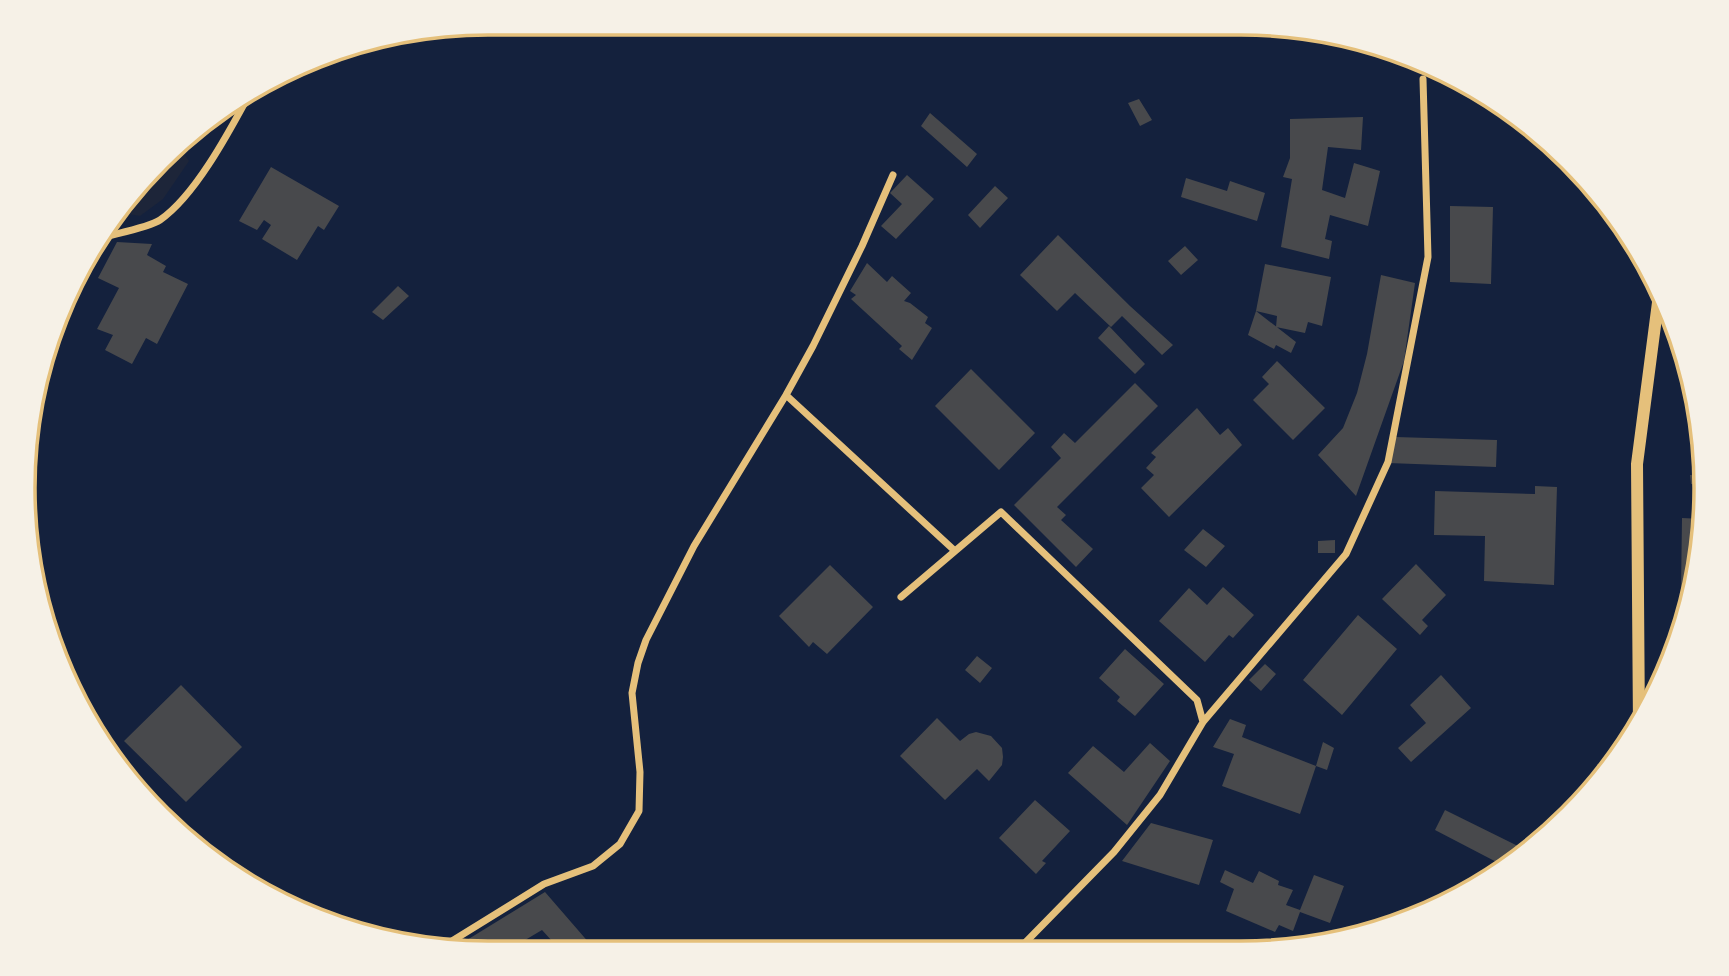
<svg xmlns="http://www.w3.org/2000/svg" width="1729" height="976" font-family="Poppins,sans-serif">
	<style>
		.green { fill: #1d2539 }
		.building { fill: #48494c }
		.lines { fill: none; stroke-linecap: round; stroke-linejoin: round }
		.minor { stroke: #e5c07b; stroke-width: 7 }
		.tertiary { stroke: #e5c07b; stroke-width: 12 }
		.rim { fill: none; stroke: #e5c07b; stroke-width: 3.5 }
	</style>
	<rect width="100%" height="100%" fill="#14213d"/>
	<path class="green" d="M 179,147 L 189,161 L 163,199 L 140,216 L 117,212 Z"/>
	<path class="building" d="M 601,23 L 622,23 L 615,32 Z
		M 1139,99 L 1152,120 L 1140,126 L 1128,103 Z
		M 930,113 L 977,154 L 967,167 L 921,126 Z
		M 1363,117 L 1361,150 L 1328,147 L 1322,190 L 1345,198 L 1354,163 L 1380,171 L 1368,226 L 1330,215 L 1325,239 L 1332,241 L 1329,259 L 1281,247 L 1292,179 L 1283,177 L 1290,158 L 1290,119 Z
		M 271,167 L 339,206 L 324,230 L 318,226 L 297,260 L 262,239 L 271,225 L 264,220 L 257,230 L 239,221 Z
		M 907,175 L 934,199 L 896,239 L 881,226 L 902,204 L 890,193 Z
		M 1186,178 L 1227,191 L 1230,181 L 1265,193 L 1257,221 L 1181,197 Z
		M 995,186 L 1008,198 L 980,228 L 968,215 Z
		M 1450,206 L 1493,207 L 1491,284 L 1450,282 Z
		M 1058,235 L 1130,306 L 1173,345 L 1162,355 L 1122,316 L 1111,327 L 1075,293 L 1057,311 L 1020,275 Z
		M 117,242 L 152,244 L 147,255 L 166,266 L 163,272 L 188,284 L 157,344 L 146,338 L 132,364 L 105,350 L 113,335 L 97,329 L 119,288 L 98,278 Z
		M 1185,246 L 1198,260 L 1181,275 L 1168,261 Z
		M 867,263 L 887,282 L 892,276 L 911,293 L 904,301 L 910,303 L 928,317 L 925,323 L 932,328 L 912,360 L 899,349 L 902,346 L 851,299 L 856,295 L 850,291 Z
		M 1265,264 L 1331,277 L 1322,326 L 1308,322 L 1305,333 L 1276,327 L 1277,316 L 1256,311 Z
		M 1381,275 L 1415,283 L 1404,361 L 1356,496 L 1318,455 L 1343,428 L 1357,393 L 1367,354 Z
		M 398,286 L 409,296 L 383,320 L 372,312 Z
		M 1256,311 L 1296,342 L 1291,353 L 1276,345 L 1274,349 L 1248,335 Z
		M 1109,326 L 1145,364 L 1135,374 L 1098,338 Z
		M 1277,361 L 1325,408 L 1293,440 L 1253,400 L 1269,384 L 1262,377 Z
		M 971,369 L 1035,433 L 999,470 L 935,406 Z
		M 1135,383 L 1158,406 L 1057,507 L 1066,515 L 1061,520 L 1093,549 L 1076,567 L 1014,505 L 1061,458 L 1051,447 L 1064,433 L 1075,443 Z
		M 1197,408 L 1220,435 L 1228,428 L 1242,445 L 1169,517 L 1141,488 L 1154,475 L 1146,468 L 1156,457 L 1151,453 Z
		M 1395,437 L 1497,440 L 1496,467 L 1388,463 Z
		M 1690,475 L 1705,476 L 1704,485 L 1691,484 Z
		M 1535,486 L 1557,487 L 1554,585 L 1484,581 L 1485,536 L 1434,535 L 1435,491 L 1535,494 Z
		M 1682,518 L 1703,519 L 1702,549 L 1693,589 L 1681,589 Z
		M 1203,529 L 1225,546 L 1206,567 L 1184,550 Z
		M 1335,540 L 1335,553 L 1318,553 L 1318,541 Z
		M 1416,564 L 1446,595 L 1422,620 L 1428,626 L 1420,635 L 1382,599 Z
		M 830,565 L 873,607 L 827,654 L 813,642 L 809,647 L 779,616 Z
		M 1223,587 L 1254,615 L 1233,638 L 1229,635 L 1205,662 L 1159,621 L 1189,588 L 1207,605 Z
		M 1680,605 L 1689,606 L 1679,642 Z
		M 1358,615 L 1397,649 L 1342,715 L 1303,680 Z
		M 1125,649 L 1164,684 L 1135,716 L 1117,701 L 1120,697 L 1099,678 Z
		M 977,656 L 992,668 L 980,683 L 965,670 Z
		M 1265,664 L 1276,674 L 1261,691 L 1249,680 Z
		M 1441,675 L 1471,708 L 1411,762 L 1398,748 L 1426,723 L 1410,705 Z
		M 181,685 L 242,747 L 186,802 L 124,741 Z
		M 937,718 L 960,741 L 969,734 L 976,732 L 991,736 L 1002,748 L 1003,757 L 1002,765 L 989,781 L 977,769 L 945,800 L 900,756 Z
		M 1230,719 L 1246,725 L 1242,737 L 1316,766 L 1300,814 L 1222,786 L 1234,754 L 1213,747 Z
		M 1323,742 L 1334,748 L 1327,770 L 1316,766 Z
		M 1150,743 L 1170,761 L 1127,825 L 1068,773 L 1093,746 L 1124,772 Z
		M 1612,762 L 1600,778 L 1598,780 L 1597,764 Z
		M 1035,800 L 1070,831 L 1042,861 L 1046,863 L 1036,874 L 999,838 Z
		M 1445,810 L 1528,851 L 1508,868 L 1435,830 Z
		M 1151,823 L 1213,840 L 1199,885 L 1122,861 Z
		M 1225,870 L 1253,883 L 1259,871 L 1279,881 L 1278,885 L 1293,890 L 1286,905 L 1300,910 L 1314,875 L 1344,886 L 1330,923 L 1300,912 L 1293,931 L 1279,925 L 1275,932 L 1226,911 L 1234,889 L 1220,882 Z
		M 545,892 L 597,952 L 562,952 L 542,930 L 505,952 L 449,951 Z"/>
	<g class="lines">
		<path class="minor" d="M 97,239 C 113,234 148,228 160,220 C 195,196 229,132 249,95
			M 786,395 L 955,551
			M 901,597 L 1001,512 L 1197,700 L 1203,722
			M 439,949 L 544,884 L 593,866 L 620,844 L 639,811 L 640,772 L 632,693 L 638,663 L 646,640 L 694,546 L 786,395 L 813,346 L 862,246 L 893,175
			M 1018,950 L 1114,852 L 1160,795 L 1203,722 L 1346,554 L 1388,462 L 1428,257 L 1423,79"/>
		<path class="tertiary" d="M 1639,727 L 1637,464 L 1660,287"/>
	</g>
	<path d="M0 0H1729V976H0ZM488 35H1241A453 453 0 0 1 1694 488V488A453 453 0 0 1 1241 941H488A453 453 0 0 1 35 488V488A453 453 0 0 1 488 35Z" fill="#f6f1e7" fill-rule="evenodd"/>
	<path class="rim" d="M488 35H1241A453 453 0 0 1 1694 488V488A453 453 0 0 1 1241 941H488A453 453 0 0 1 35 488V488A453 453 0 0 1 488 35Z"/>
</svg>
